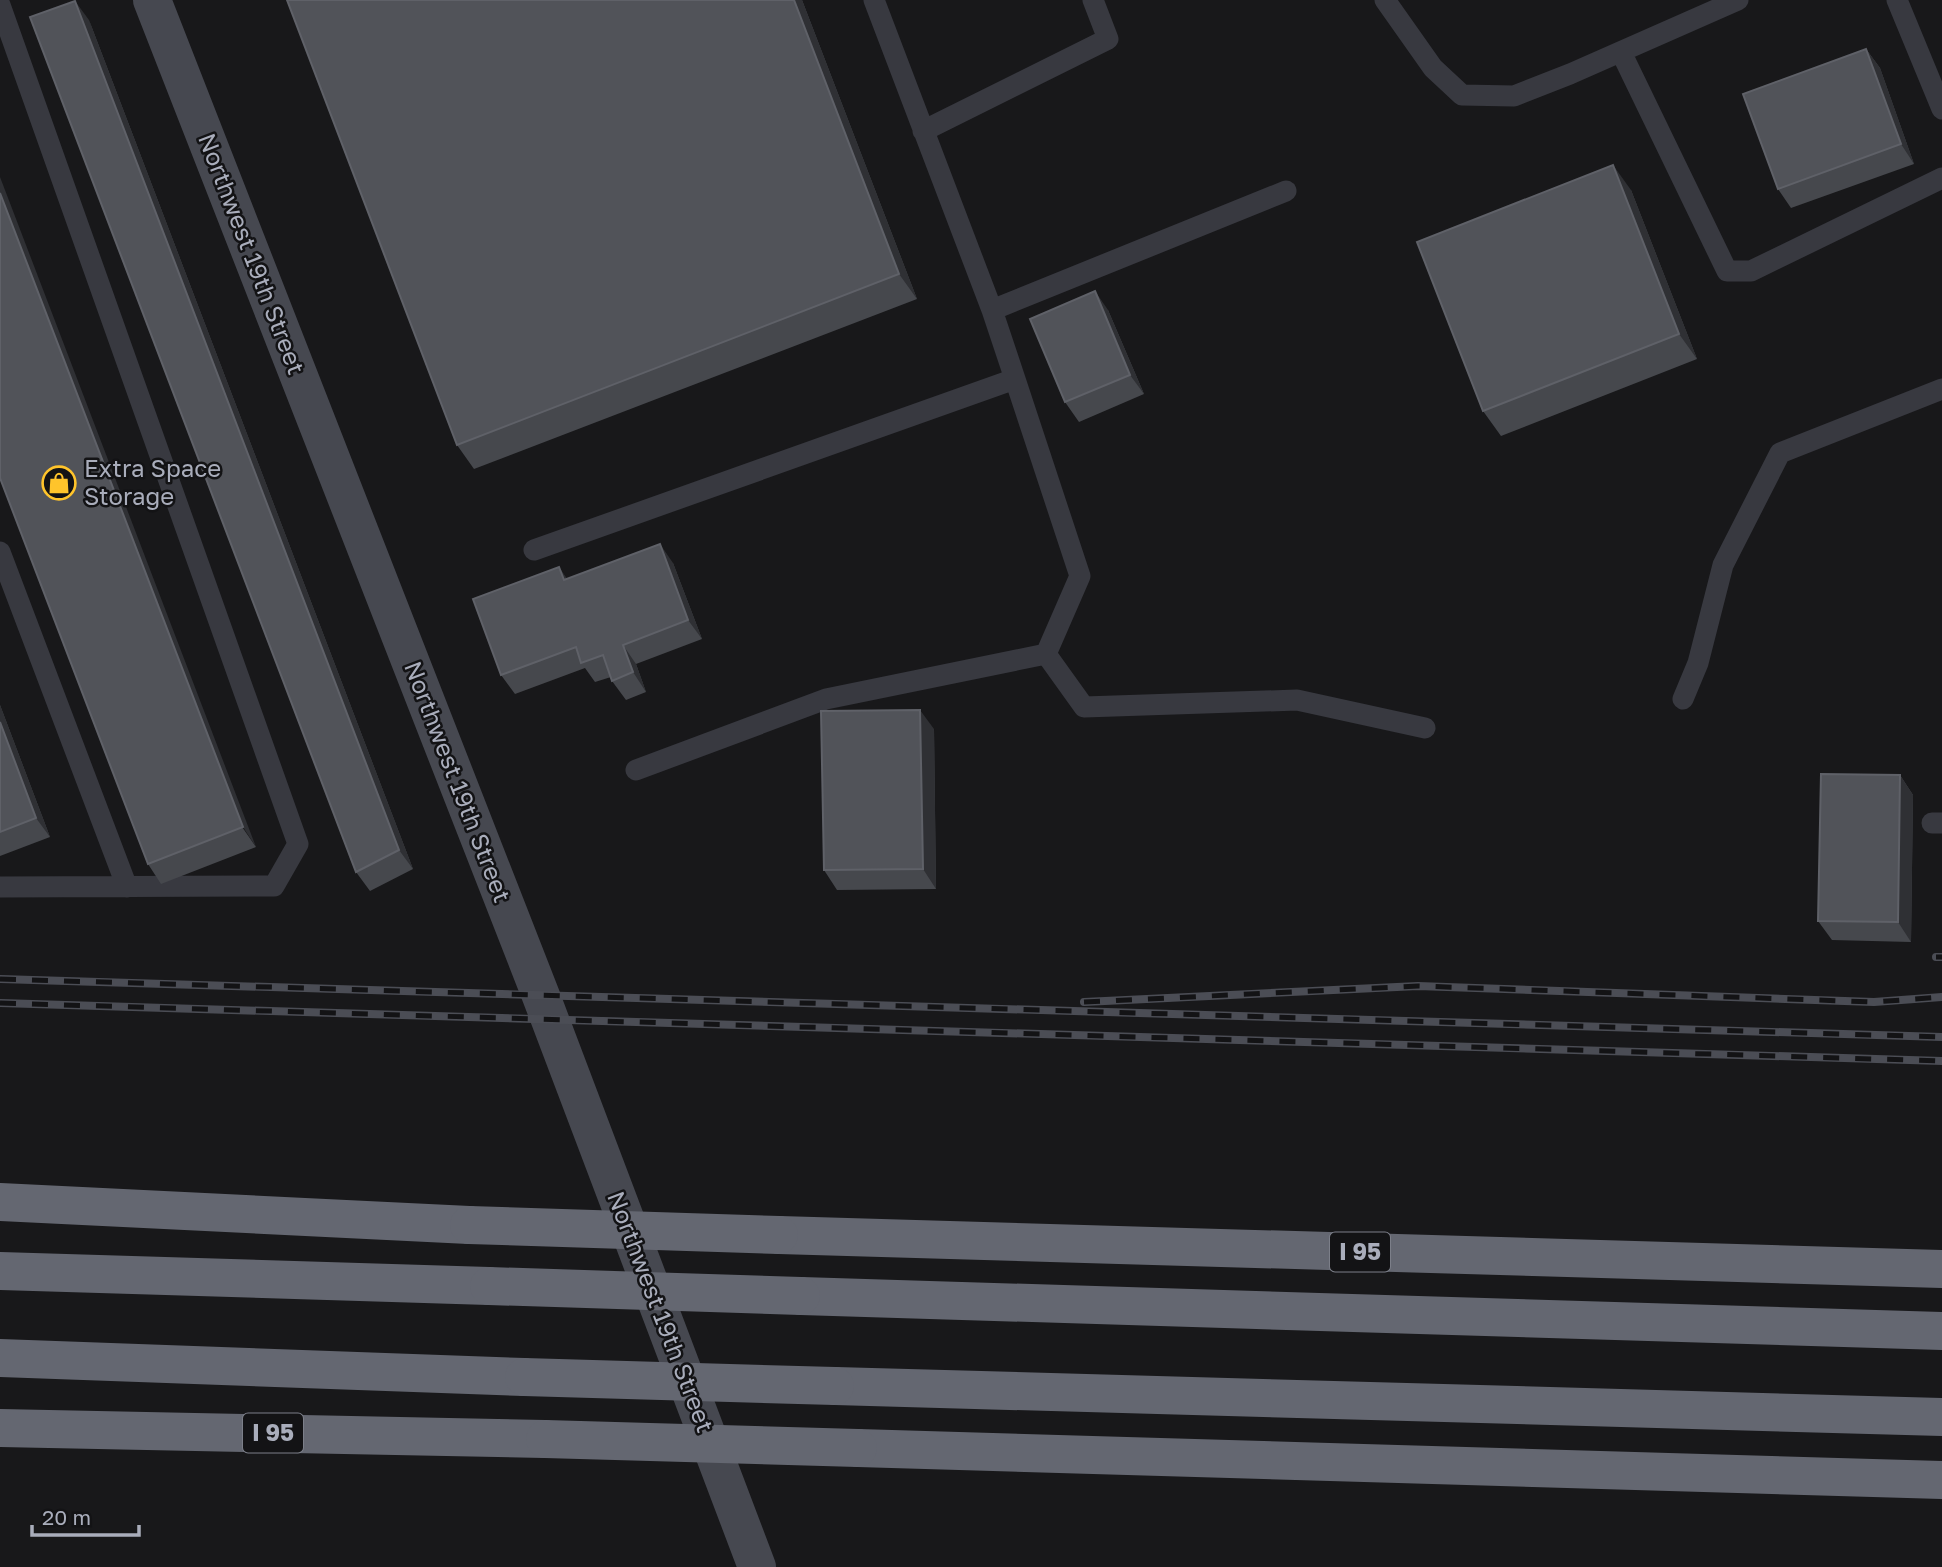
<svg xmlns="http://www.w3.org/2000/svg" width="1942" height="1567" font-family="'Golos Text',sans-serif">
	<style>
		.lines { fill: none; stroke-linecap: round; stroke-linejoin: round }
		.lane { stroke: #383940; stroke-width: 21 }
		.secondary { stroke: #464850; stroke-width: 38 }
		.highway { stroke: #646771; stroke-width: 38 }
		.rail-casing { stroke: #4b4d55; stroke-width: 8 }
		.rail { stroke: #131315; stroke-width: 5; stroke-dasharray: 16; stroke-linecap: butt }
		.highway-bridge { stroke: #646771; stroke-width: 38 }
		.wall { fill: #46484d }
		.shaded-wall { fill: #2f3034 }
		.building { fill: #515359; stroke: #5f6168; stroke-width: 2 }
		.labels { text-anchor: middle; stroke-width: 5; stroke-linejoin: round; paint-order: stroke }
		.shield { fill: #131315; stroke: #7c7f89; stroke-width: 2 }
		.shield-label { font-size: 23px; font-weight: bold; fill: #a9adbb }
		.street-label { font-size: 24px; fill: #a9adbb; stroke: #131315 }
		.poi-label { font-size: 24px; fill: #a9adbb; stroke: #131315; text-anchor: start }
	</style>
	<rect width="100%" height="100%" fill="#18181a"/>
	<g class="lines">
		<path class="lane" d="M 874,0 L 992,310 L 1286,191
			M 1385,0 L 1433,68 L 1462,95 L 1514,96 L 1570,74 L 1738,0
			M 1897,0 L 1942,109
			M 0,5 L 298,844 L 274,886 L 0,887
			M 1621,52 L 1727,271 L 1751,271 L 1942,178
			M 923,131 L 1108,39 L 1093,0
			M 534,550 L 1015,379 L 992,310
			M 0,552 L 127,887
			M 1046,654 L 1084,707 L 1297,700 L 1425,728
			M 1683,699 L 1698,663 L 1723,565 L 1780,453 L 1942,389
			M 636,770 L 826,699 L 1046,654 L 1080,576 L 1015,379
			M 1932,823 L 1942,823"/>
		<path class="secondary" d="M 152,0 L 541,996 L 757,1567"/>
		<path class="highway" d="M 0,1202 L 469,1225
			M 779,1235 L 1942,1269
			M 0,1271 L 489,1286
			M 801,1296 L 1942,1331
			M 0,1358 L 524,1377
			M 835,1386 L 1942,1417
			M 0,1428 L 545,1439
			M 858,1448 L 1942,1480"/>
		<defs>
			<path id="rail" d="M 1936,957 L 1942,957
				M 0,979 L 1942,1037
				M 1084,1002 L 1418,986 L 1874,1002 L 1942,997
				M 0,1003 L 1942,1061"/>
		</defs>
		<use href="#rail" class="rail-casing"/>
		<use href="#rail" class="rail"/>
		<path class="highway-bridge" d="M 469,1225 L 779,1235
			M 489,1286 L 801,1296
			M 524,1377 L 835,1386
			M 545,1439 L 858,1448"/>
	</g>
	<path class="wall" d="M 802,0 L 917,299 L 474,469 L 457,445 Z
		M 89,20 L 413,869 L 370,891 L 356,872 Z
		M 1866,49 L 1880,68 L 1914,164 L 1791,208 L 1778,189 Z
		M 1631,190 L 1697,359 L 1501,436 L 1483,411 Z
		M 1108,310 L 1144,394 L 1079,422 L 1065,402 Z
		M 0,478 L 256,847 L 161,884 L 148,864 Z
		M 673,563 L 702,639 L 636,664 L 646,692 L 626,700 L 612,681 L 611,677 L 595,682 L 585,668 L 515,694 L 501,675 L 567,579 Z
		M 0,705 L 50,837 L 0,856 Z
		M 934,729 L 936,889 L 837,890 L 824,870 Z
		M 1900,775 L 1913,795 L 1911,942 L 1832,940 L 1818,921 Z"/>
	<path class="shaded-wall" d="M 794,0 L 802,0 L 917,299 L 899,274 Z
		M 75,1 L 89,20 L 413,869 L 399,850 Z
		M 1866,49 L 1880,68 L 1914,164 L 1901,144 Z
		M 1613,165 L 1631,190 L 1697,359 L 1679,334 Z
		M 0,177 L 256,847 L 243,827 L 0,193 Z
		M 1095,291 L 1108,310 L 1144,394 L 1130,375 Z
		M 660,544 L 673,563 L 702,639 L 688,620 Z
		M 559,567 L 572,586 L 564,580 Z
		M 623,645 L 636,664 L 646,692 L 633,672 Z
		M 0,705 L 50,837 L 36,818 L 0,722 Z
		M 920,710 L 934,729 L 936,889 L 923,869 Z
		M 1900,775 L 1913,795 L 1911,942 L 1898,922 Z"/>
	<path class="building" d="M 287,0 L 794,0 L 899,274 L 457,445 Z
		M 75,1 L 399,850 L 356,872 L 30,17 Z
		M 1866,49 L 1901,144 L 1778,189 L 1743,94 Z
		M 1613,165 L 1679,334 L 1483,411 L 1417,242 Z
		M 0,193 L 243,827 L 148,864 L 0,478 Z
		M 1095,291 L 1130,375 L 1065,402 L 1030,319 Z
		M 660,544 L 688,620 L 623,645 L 633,672 L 612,681 L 603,655 L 581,663 L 576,647 L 501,675 L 473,599 L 559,567 L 564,580 Z
		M 920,710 L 923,869 L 824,870 L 821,711 Z
		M 0,722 L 36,818 L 0,832 Z
		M 1821,774 L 1900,775 L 1898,922 L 1818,921 Z"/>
	<defs>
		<symbol id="shop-ring" viewBox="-11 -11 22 22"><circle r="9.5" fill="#131315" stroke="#ffc42b" stroke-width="1.5"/><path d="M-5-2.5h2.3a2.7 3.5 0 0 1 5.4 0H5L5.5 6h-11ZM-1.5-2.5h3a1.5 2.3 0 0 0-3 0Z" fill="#ffc42b"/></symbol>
	</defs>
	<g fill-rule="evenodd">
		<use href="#shop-ring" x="40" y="464" width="38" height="38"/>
	</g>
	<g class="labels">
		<g class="shield">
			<rect x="1330" y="1232.5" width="60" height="39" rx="5"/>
			<rect x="243" y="1413.5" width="60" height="39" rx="5"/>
		</g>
		<g class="shield-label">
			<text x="1360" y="1260">I 95</text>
			<text x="273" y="1441">I 95</text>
		</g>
		<g class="street-label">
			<text transform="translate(251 254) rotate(69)" y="8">Northwest 19th Street</text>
			<text transform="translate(457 782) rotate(69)" y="8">Northwest 19th Street</text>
			<text transform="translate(660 1312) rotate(69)" y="8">Northwest 19th Street</text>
		</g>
		<g class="poi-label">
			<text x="84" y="477">Extra Space<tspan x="84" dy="28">Storage</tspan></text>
		</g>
	</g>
	<path d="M32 1525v10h107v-10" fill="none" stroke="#a9adbb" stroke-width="3.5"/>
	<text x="42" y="1525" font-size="21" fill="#a9adbb" stroke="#131315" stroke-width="5" paint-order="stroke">20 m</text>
</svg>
